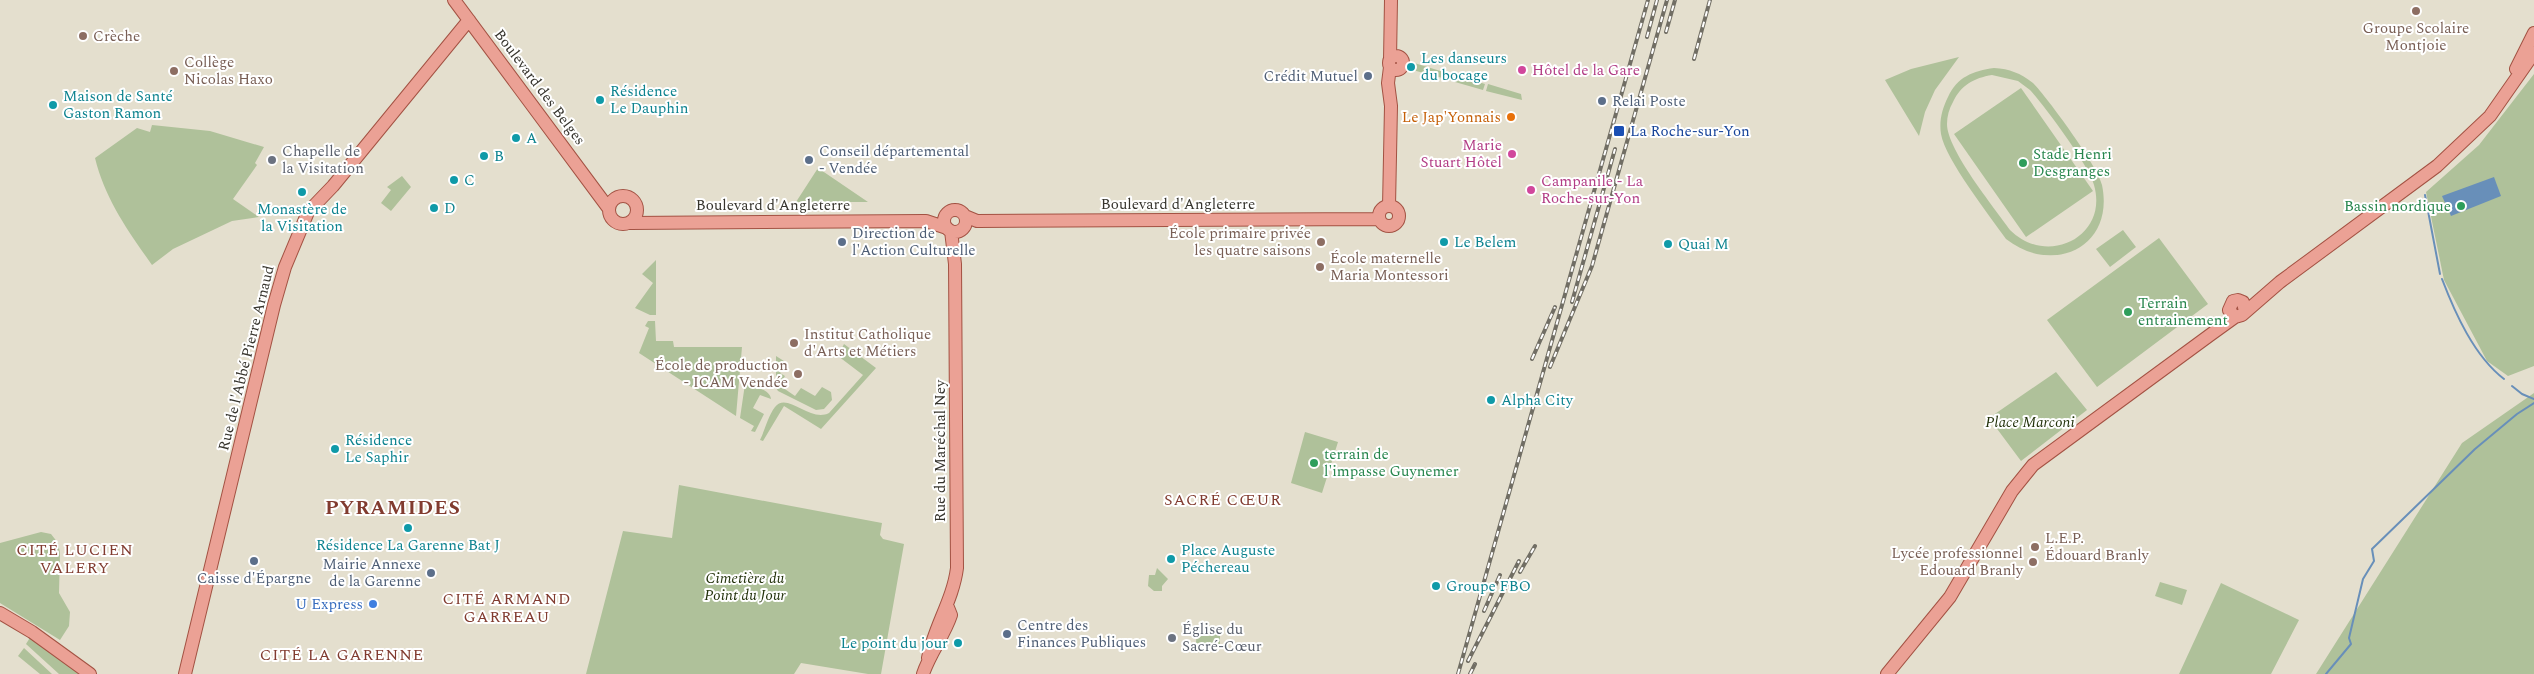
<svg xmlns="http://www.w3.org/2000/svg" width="2534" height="674" font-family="Spectral,serif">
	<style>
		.green { fill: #afc19a; fill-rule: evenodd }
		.water { fill: #688fb9 }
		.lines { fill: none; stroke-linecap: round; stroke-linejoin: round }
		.stream { stroke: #688fb9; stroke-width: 2 }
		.major-casing { stroke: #a35243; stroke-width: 14 }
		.major { stroke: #eba195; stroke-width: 12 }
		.rail-casing { stroke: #716e64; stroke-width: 4 }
		.rail { stroke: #fff; stroke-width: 2; stroke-dasharray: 5.5; stroke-linecap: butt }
		.education-dot { fill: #8d6e63; stroke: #fff; stroke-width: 2 }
		.culture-dot { fill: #0f9aa8; stroke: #fff; stroke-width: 2 }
		.hotel-dot { fill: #d1479c; stroke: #fff; stroke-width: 2 }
		.service-dot { fill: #5c6f8a; stroke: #fff; stroke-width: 2 }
		.food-dot { fill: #e8710a; stroke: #fff; stroke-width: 2 }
		.transit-dot { fill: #1a4fb4; stroke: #fff; stroke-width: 2 }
		.worship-dot { fill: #6b7280; stroke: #fff; stroke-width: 2 }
		.leisure-dot { fill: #2e9e5b; stroke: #fff; stroke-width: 2 }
		.shop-dot { fill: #3f7fe0; stroke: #fff; stroke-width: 2 }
		.labels { text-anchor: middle; stroke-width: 4; stroke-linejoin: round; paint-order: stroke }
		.education-label { font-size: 15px; fill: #785e54; stroke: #fff; text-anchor: start }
		.culture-label { font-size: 15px; fill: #0d838f; stroke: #fff; text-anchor: start }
		.hotel-label { font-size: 15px; fill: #b23c85; stroke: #fff; text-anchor: start }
		.service-label { font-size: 15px; fill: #4e5e75; stroke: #fff; text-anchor: start }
		.street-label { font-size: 15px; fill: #36342d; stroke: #fff }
		.food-label { font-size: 15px; fill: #c56008; stroke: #fff; text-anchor: end }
		.transit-label { font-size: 15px; fill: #164399; stroke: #fff; text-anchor: start }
		.worship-label { font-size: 15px; fill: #5b616d; stroke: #fff; text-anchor: start }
		.leisure-label { font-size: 15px; fill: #27864d; stroke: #fff; text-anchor: start }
		.park-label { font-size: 15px; font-style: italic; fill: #23320b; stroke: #fff }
		.shop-label { font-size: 15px; fill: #366cbe; stroke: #fff; text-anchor: end }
		.neighbourhood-label { font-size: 16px; letter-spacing: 1px; fill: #813b2f; stroke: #fff }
		.district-label { font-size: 20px; font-weight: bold; letter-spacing: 1px; fill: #813b2f; stroke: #fff }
	</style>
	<rect width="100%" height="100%" fill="#e4dfce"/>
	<path class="green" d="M 1959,57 L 1935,90 L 1925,112 L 1919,136 L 1885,80 L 1911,69 Z
		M 1411,62 L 1447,73 L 1446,79 L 1409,69 Z
		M 1994,68 C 2010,69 2020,73 2033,83 C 2047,97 2099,168 2102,185 C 2115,247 2053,276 2006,239 C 1990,216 1945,159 1941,134 C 1939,121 1942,109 1948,97 C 1957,77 1973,71 1994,68 ZM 1992,75 L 2018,81 L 2030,90 C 2044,105 2090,167 2094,185 C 2109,237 2047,267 2010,230 C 1994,207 1947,150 1947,124 C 1947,116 1949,109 1953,102 C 1961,85 1974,78 1992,75 Z
		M 1450,73 L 1485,84 L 1483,90 L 1448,80 Z
		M 2534,74 L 2534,366 L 2508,376 L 2487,361 L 2444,280 L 2426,192 L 2479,145 Z
		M 1488,84 L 1521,94 L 1522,100 L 1486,91 Z
		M 2021,88 L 2093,191 L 2026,237 L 1954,134 Z
		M 152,125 L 210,131 L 264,147 L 255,163 L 257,165 L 233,199 L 259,217 L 232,221 L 173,249 L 152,265 C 128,231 105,199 95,158 L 137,128 L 150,132 Z
		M 818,168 L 868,202 L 796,202 Z
		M 402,176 L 411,187 L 391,211 L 381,203 L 391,190 L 387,187 Z
		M 2123,230 L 2136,247 L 2110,267 L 2096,249 Z
		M 2159,238 L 2208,304 L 2097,387 L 2047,320 Z
		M 656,260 L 656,315 L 650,315 L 635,308 L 653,283 L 642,274 Z
		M 648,321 L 655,321 L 656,341 L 673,341 L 674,347 L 742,347 L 736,416 L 639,353 L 649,328 L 645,326 Z
		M 844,344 L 876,368 L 821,429 L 784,406 L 763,441 L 760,440 C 765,430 768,416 775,407 C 787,391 810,423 829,413 L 863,375 L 838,356 Z
		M 776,356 L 787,363 L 780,373 L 785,376 L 779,385 L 795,396 L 801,388 L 815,396 L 822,387 L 831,392 L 832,400 L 824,409 L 816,410 L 778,391 L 776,388 Z
		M 2056,372 L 2087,410 L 2021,461 L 1989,418 Z
		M 745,384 C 754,387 770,389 771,399 L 760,395 L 753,408 L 764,414 L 755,432 L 751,431 L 754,426 L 740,418 Z
		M 2534,393 L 2534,674 L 2316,674 L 2462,443 Z
		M 1305,432 L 1338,442 L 1322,493 L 1291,483 Z
		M 679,485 L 882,523 L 880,535 L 883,539 L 904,544 L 881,674 L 868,674 L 801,663 L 794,674 L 586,674 L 623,531 L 672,538 Z
		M 41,532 L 51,534 L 58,543 L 60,553 L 59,593 L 70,612 L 69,626 L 60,640 L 0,603 L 0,543 Z
		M 1157,568 L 1168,579 L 1162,586 L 1162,591 L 1154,591 L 1148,586 L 1149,575 L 1155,575 Z
		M 2160,582 L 2187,590 L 2182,605 L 2155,596 Z
		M 2221,583 L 2299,620 L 2271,674 L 2179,674 Z
		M 1197,626 L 1220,627 L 1220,644 L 1196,643 Z
		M 31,636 L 82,674 L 59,674 L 26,644 Z
		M 24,648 L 52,674 L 40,674 L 18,656 Z"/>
	<path class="water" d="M 2494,177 L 2501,196 L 2451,216 L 2442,196 Z"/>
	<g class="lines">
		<path class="stream" d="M 2425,195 L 2440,274
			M 2442,279 C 2455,313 2474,356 2504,379
			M 2512,386 L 2522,394 L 2534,399
			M 2326,674 L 2351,644 L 2349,638 L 2363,579 L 2374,561 L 2372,549 L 2475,449 L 2517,414 L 2534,403"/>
		<defs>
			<path id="major" d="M 454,0 L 609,209
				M1389 63a7 7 0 1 1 14 0a7 7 0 1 1-14 0Z
				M 1390,60 L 1391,0
				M 2516,69 L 2534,33
				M609 210a14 14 0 1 1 28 0a14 14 0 1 1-28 0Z
				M 1389,206 L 1391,106 L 1388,83 L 1390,67
				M1379 216a10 10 0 1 1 20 0a10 10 0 1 1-20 0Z
				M944 221a11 11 0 1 1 22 0a11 11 0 1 1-22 0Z
				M 965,216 L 977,221 L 1379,219
				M 630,223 L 926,221 L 947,228
				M 2235,317 L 2229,310 L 2233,301 L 2238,300 L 2243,302 L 2245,312
				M 0,613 L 32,632 L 90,674
				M 928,658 C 934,627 953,600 957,568 L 955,264 L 951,231
				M 185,674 L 274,305 L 285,267 L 308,212 L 333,186 L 469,20
				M 923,674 C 930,653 944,636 951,615 L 947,605
				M 1887,674 L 1950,597 L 2012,491 L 2033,465 L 2210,335 L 2235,317 L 2242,315 L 2280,282 L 2437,166 L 2490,116 L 2534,53"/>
		</defs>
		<use href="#major" class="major-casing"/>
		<use href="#major" class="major"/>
		<defs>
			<path id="rail" d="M 1666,32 L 1675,0
				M 1647,37 L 1657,0
				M 1694,59 L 1710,0
				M 1572,302 L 1615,149
				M 1532,359 L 1555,307
				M 1550,367 L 1592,266 L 1667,0
				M 1520,572 L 1535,546
				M 1484,611 L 1500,575
				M 1468,661 L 1519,561
				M 1458,674 L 1648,0
				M 1470,674 L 1475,664"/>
		</defs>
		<use href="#rail" class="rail-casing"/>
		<use href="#rail" class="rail"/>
	</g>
	<g class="education-dot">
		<circle cx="2416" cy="11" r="5"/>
		<circle cx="83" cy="36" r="5"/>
		<circle cx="174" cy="71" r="5"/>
		<circle cx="1321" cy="242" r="5"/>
		<circle cx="1320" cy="267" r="5"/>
		<circle cx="794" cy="343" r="5"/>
		<circle cx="798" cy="374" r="5"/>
		<circle cx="2035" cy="547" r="5"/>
		<circle cx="2033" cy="562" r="5"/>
	</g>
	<g class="culture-dot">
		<circle cx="1411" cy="67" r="5"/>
		<circle cx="600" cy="100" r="5"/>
		<circle cx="53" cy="105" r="5"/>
		<circle cx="516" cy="138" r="5"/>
		<circle cx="484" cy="156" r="5"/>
		<circle cx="454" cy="180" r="5"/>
		<circle cx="302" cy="192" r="5"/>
		<circle cx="434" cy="208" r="5"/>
		<circle cx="1444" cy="242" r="5"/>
		<circle cx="1668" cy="244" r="5"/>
		<circle cx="1491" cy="400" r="5"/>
		<circle cx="335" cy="449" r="5"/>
		<circle cx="408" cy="528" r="5"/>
		<circle cx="1171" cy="559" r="5"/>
		<circle cx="1436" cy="586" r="5"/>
		<circle cx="958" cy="643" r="5"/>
	</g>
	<g class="hotel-dot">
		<circle cx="1522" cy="70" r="5"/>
		<circle cx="1512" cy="154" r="5"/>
		<circle cx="1531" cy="190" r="5"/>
	</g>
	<g class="service-dot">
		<circle cx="1368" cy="76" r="5"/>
		<circle cx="1602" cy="101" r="5"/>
		<circle cx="809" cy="160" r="5"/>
		<circle cx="842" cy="242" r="5"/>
		<circle cx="254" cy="561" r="5"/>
		<circle cx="431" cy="573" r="5"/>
		<circle cx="1007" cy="634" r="5"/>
	</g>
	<circle class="food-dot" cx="1511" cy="117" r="5"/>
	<rect class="transit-dot" x="1613" y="125" width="12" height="12" rx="2.5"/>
	<g class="worship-dot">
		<circle cx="272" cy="160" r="5"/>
		<circle cx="1172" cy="638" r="5"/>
	</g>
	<g class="leisure-dot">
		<circle cx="2023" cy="163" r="5"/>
		<circle cx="2461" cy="206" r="5"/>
		<circle cx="2128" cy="312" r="5"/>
		<circle cx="1314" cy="463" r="5"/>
	</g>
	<circle class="shop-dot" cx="373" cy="604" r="5"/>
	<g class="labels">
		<g class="education-label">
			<text x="2416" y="33" text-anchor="middle">Groupe Scolaire<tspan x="2416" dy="17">Montjoie</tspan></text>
			<text x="93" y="41">Crèche</text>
			<text x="184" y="67">Collège<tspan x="184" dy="17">Nicolas Haxo</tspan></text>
			<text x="1311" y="238" text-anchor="end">École primaire privée<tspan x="1311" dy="17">les quatre saisons</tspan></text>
			<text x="1330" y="263">École maternelle<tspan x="1330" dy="17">Maria Montessori</tspan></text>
			<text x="804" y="339">Institut Catholique<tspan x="804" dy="17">d'Arts et Métiers</tspan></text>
			<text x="788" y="370" text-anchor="end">École de production<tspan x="788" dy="17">- ICAM Vendée</tspan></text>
			<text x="2045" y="543">L.E.P.<tspan x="2045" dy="17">Édouard Branly</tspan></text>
			<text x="2023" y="558" text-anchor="end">Lycée professionnel<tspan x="2023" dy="17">Edouard Branly</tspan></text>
		</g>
		<g class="culture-label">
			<text x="1421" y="63">Les danseurs<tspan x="1421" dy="17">du bocage</tspan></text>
			<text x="610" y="96">Résidence<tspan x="610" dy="17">Le Dauphin</tspan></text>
			<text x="63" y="101">Maison de Santé<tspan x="63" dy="17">Gaston Ramon</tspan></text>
			<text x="526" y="143">A</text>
			<text x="494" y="161">B</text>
			<text x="464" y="185">C</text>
			<text x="444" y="213">D</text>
			<text x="302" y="214" text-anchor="middle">Monastère de<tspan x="302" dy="17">la Visitation</tspan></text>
			<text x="1454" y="247">Le Belem</text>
			<text x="1678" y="249">Quai M</text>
			<text x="1501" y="405">Alpha City</text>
			<text x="345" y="445">Résidence<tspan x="345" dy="17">Le Saphir</tspan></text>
			<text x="408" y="550" text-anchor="middle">Résidence La Garenne Bat J</text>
			<text x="1181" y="555">Place Auguste<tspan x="1181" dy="17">Péchereau</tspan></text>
			<text x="1446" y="591">Groupe FBO</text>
			<text x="948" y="648" text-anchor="end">Le point du jour</text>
		</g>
		<g class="hotel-label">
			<text x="1532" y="75">Hôtel de la Gare</text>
			<text x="1502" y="150" text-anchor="end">Marie<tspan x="1502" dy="17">Stuart Hôtel</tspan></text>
			<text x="1541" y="186">Campanile - La<tspan x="1541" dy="17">Roche-sur-Yon</tspan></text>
		</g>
		<g class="service-label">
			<text x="1358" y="81" text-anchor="end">Crédit Mutuel</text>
			<text x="1612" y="106">Relai Poste</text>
			<text x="819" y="156">Conseil départemental<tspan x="819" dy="17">- Vendée</tspan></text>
			<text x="852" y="238">Direction de<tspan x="852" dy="17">l'Action Culturelle</tspan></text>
			<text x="421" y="569" text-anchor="end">Mairie Annexe<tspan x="421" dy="17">de la Garenne</tspan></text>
			<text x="254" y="583" text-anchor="middle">Caisse d'Épargne</text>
			<text x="1017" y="630">Centre des<tspan x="1017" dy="17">Finances Publiques</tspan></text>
		</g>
		<g class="street-label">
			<text transform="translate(540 87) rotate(53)" y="5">Boulevard des Belges</text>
			<text x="1178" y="209">Boulevard d'Angleterre</text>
			<text x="773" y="210">Boulevard d'Angleterre</text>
			<text transform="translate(246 358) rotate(-76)" y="5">Rue de l'Abbé Pierre Arnaud</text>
			<text transform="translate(940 451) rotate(-90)" y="5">Rue du Maréchal Ney</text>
		</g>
		<g class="food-label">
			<text x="1501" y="122">Le Jap'Yonnais</text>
		</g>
		<g class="transit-label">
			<text x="1630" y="136">La Roche-sur-Yon</text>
		</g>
		<g class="worship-label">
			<text x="282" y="156">Chapelle de<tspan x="282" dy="17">la Visitation</tspan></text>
			<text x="1182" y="634">Église du<tspan x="1182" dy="17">Sacré-Cœur</tspan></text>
		</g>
		<g class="leisure-label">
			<text x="2033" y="159">Stade Henri<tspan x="2033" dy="17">Desgranges</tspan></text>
			<text x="2451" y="211" text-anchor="end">Bassin nordique</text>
			<text x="2138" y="308">Terrain<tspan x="2138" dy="17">entrainement</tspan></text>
			<text x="1324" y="459">terrain de<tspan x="1324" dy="17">l'impasse Guynemer</tspan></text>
		</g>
		<g class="park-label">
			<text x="2030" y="427">Place Marconi</text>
			<text x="745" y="583">Cimetière du<tspan x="745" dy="17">Point du Jour</tspan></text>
		</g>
		<g class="shop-label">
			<text x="363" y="609">U Express</text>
		</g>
		<g class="neighbourhood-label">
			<text x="1223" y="505">SACRÉ CŒUR</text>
			<text x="75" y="555">CITÉ LUCIEN<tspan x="75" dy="18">VALERY</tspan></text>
			<text x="507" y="604">CITÉ ARMAND<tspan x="507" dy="18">GARREAU</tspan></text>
			<text x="342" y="660">CITÉ LA GARENNE</text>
		</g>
		<g class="district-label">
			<text x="393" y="514">PYRAMIDES</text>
		</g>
	</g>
</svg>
